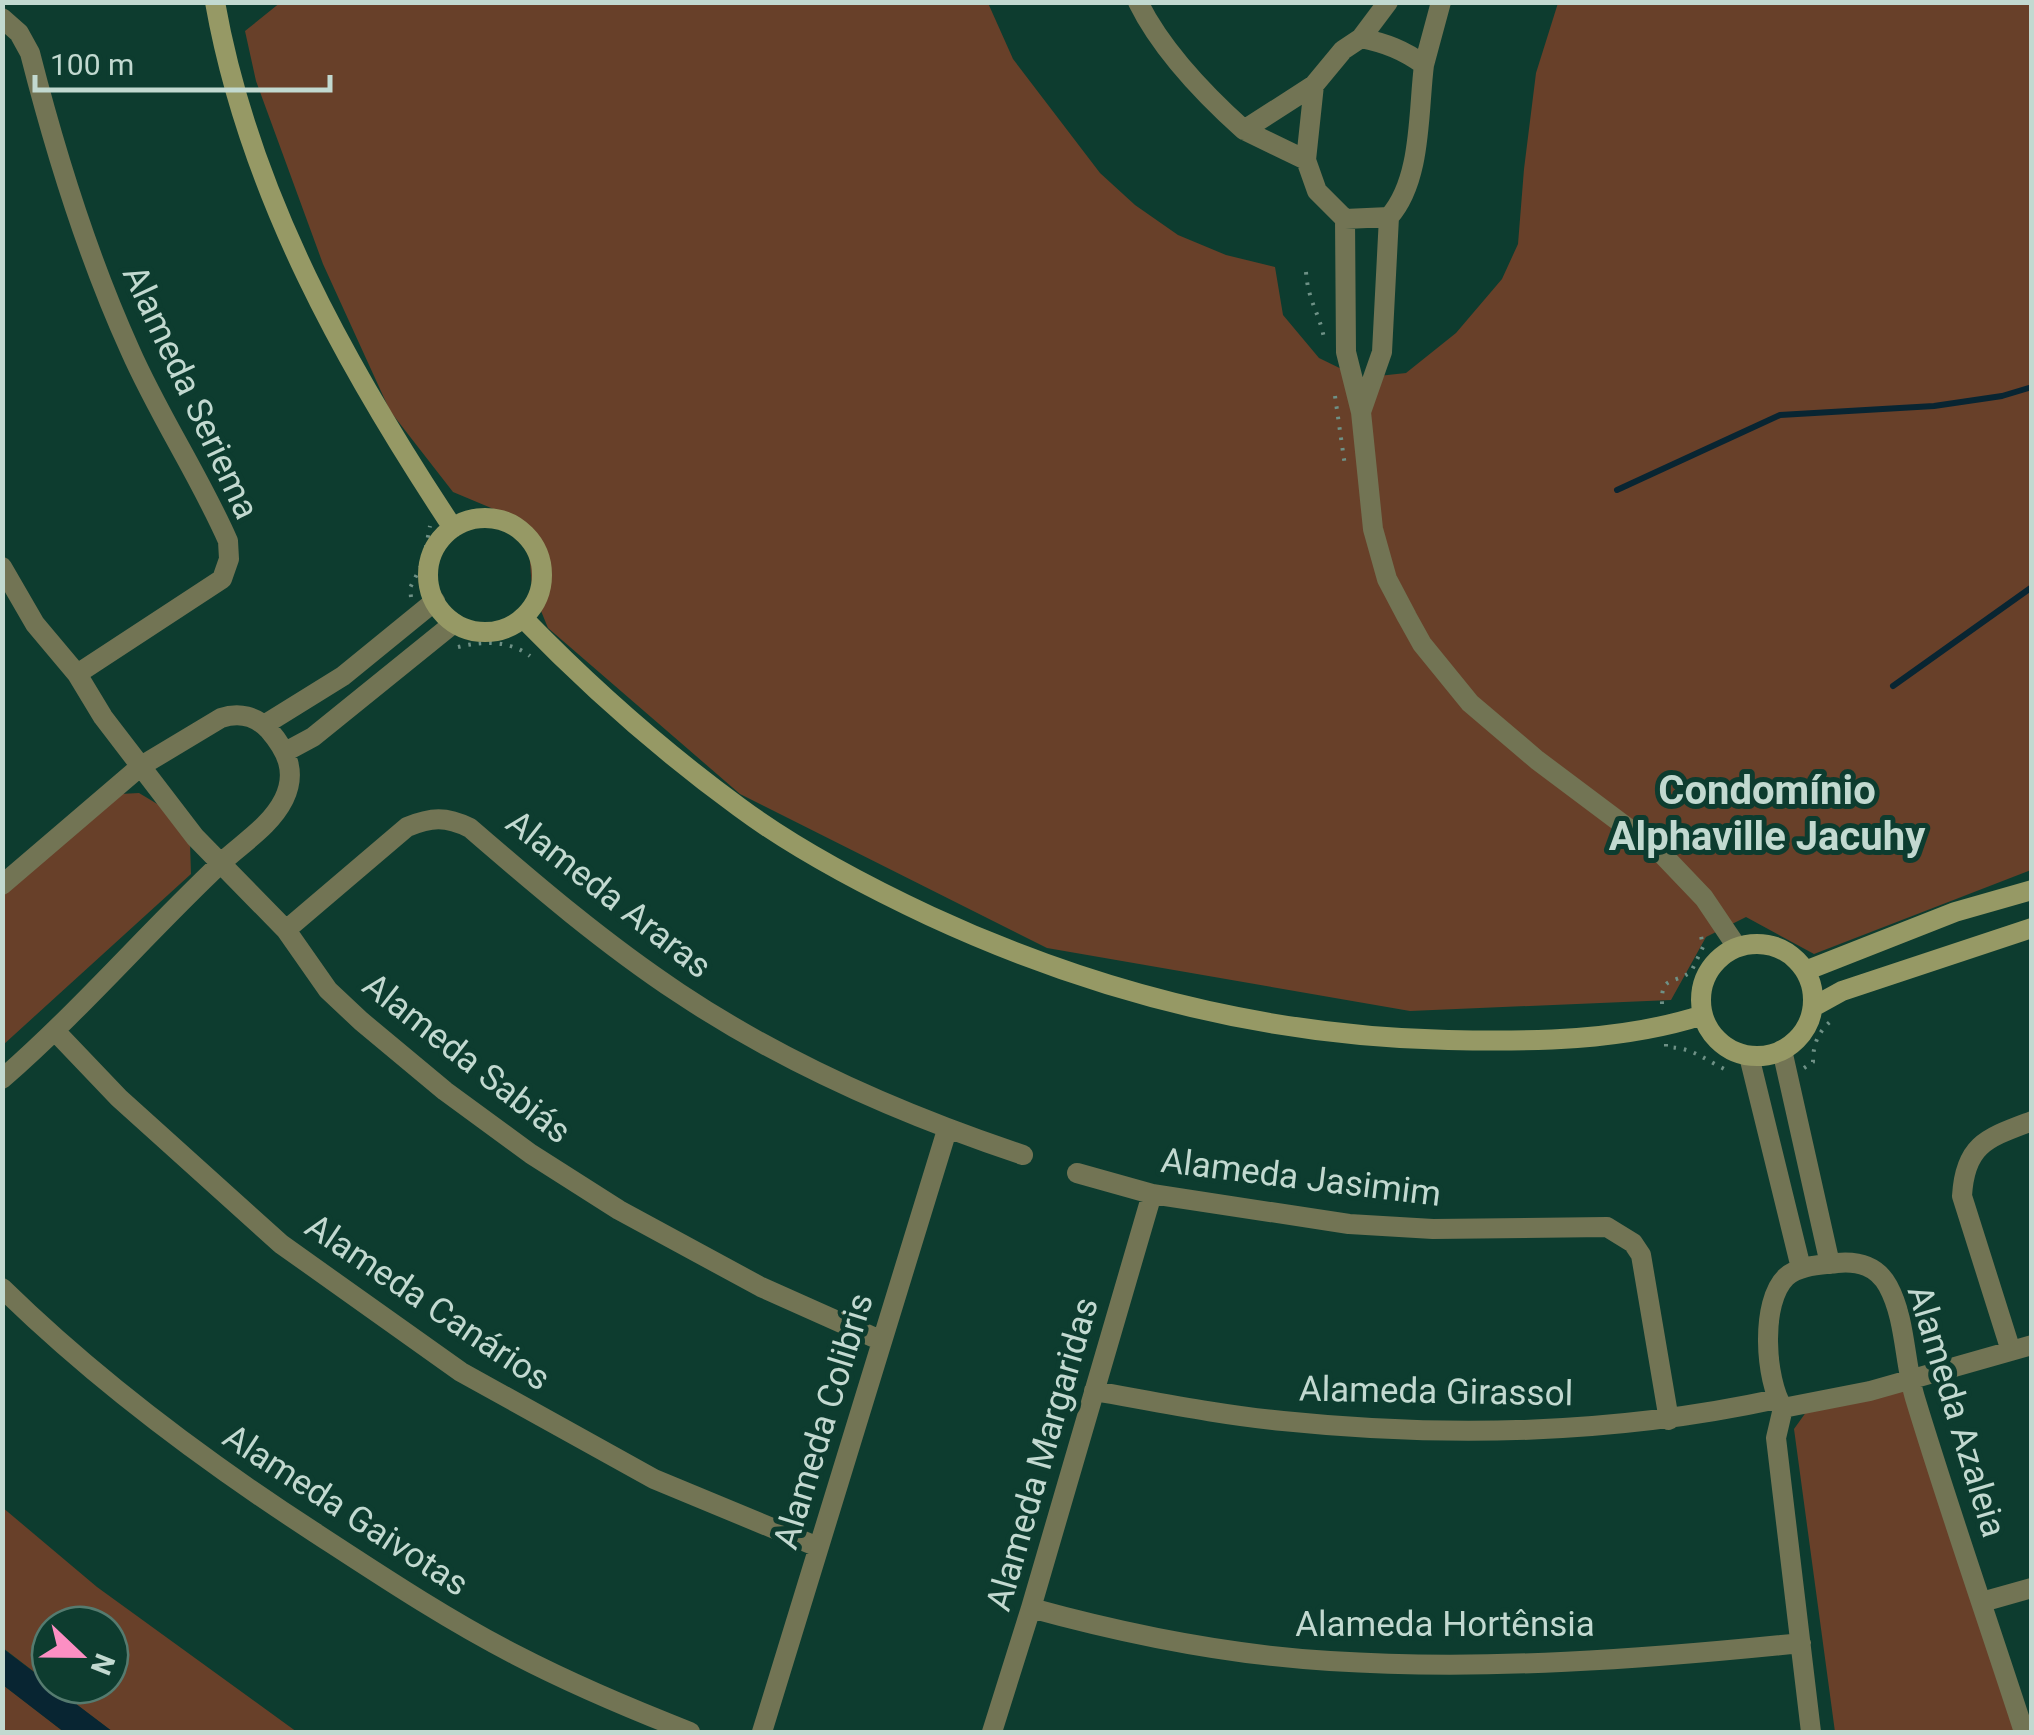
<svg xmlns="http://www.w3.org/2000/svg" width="2034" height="1735" font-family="Roboto,sans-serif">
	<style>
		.green { fill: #684029 }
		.water { fill: #082532 }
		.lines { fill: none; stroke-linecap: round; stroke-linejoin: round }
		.stream { stroke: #082532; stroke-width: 6 }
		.path { stroke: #6e9186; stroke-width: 4; stroke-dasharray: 2.5 8; stroke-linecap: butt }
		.street { stroke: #727454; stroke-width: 20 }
		.secondary { stroke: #969965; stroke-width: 20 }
		.labels { text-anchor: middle; stroke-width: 10; stroke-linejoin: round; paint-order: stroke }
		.street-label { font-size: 35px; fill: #c2d9d0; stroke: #0d3c2f }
		.quarter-label { font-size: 40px; font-weight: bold; fill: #c2d9d0; stroke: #0d3c2f }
	</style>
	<rect width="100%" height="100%" fill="#0d3c2f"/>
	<path class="green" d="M 281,2 L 988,3 L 1013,59 L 1100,173 L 1135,205 L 1178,235 L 1226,255 L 1275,267 L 1283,315 L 1319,358 L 1360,378 L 1406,373 L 1456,333 L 1502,279 L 1518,244 L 1524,169 L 1536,73 L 1558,3 L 2031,3 L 2031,870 L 1814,954 L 1746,917 L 1706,937 L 1671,1000 L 1410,1011 L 1047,948 L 740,794 L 548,628 L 532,589 L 527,523 L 453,492 L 390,411 L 323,264 L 256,81 L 245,31 Z
		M 139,793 L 159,805 L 190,843 L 191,874 L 3,1045 L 3,884 L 120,794 Z
		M 1895,1387 L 1915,1398 L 2030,1732 L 1835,1732 L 1794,1429 L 1809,1408 Z
		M 2,1507 L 97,1587 L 297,1732 L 113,1732 L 51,1685 L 110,1685 L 110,1625 L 50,1625 L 50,1684 L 3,1648 Z
		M 3,1685 L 64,1732 L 3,1732 Z"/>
	<path class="water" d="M 2,1648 L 113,1732 L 64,1732 L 3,1685 Z"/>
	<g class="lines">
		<path class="stream" d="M 1617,490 L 1780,415 L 1934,406 L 2002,396 L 2032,387
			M 1893,686 L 2032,587"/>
		<path class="path" d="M 1306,272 C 1308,301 1319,312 1324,338
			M 1335,396 L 1345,466
			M 411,597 L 410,588 L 423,562 L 430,526
			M 458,647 C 483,641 509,640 530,656
			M 1662,1004 C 1661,976 1671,985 1691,972 L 1703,947 L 1700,930
			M 1666,1044 L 1666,1047 C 1694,1047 1707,1062 1731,1072
			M 1804,1068 L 1813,1062 C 1813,1044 1818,1032 1832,1020"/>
		<path class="street" d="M 1138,2 C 1162,51 1205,95 1244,130
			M 1388,2 L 1361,38 L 1343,50 L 1314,85 L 1306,160 L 1317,191 L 1345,219 L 1389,217
			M 2,18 L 19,33 L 30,53 C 56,155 87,255 130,350 C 159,416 199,475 228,541 L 229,559 L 222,579 L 77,674
			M 1361,38 C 1385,43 1404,50 1424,65 C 1418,112 1422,180 1389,217 L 1382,352 L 1361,412
			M 1424,65 L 1441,2
			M 1306,160 L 1244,130 L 1314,85
			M 1345,219 L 1346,352 L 1361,412 L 1373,529 L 1387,579 L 1407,617 L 1422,644 L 1470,703 L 1537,760 L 1661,853 L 1704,898 L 1737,947
			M 2,567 L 35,624 L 77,674 L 103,717 L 195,837 L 286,930 L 328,990 L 361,1021 L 445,1091 L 531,1154 L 619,1210 L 761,1287 L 882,1341
			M 264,725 L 343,676 L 435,601
			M 287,751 L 313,737 L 454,623
			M 2,885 L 141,766 L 221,718 C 239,712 256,716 269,730 C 287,751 297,772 284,799 C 270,827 242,843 220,864 C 146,934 80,1011 2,1079
			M 286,930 L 407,827 C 431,817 446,816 470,828 C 537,886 605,944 679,993 C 784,1063 903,1115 1023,1155
			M 56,1032 L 119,1098 L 281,1244 L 461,1372 L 654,1479 L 818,1547
			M 1782,1050 L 1830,1264
			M 1749,1056 L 1801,1268
			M 1077,1173 L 1152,1194 L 1349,1224 L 1433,1229 L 1607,1227 L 1633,1243 L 1641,1255 L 1669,1420
			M 2,1288 C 97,1381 203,1460 314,1532 C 380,1575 446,1619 516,1655 C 572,1684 631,1709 690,1732
			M 2011,1351 L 1962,1196 C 1965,1144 1987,1138 2032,1121
			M 1094,1391 C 1157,1402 1220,1415 1283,1421 C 1447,1438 1616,1434 1777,1399
			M 1783,1408 L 1870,1391 L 2032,1345
			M 1982,1602 L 2032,1588
			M 1031,1608 C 1129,1635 1229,1655 1330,1661 C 1487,1671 1646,1659 1801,1643
			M 762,1732 L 947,1130
			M 992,1732 L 1031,1608 L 1152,1194
			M 1811,1732 L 1776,1438 L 1783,1408 C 1765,1380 1760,1302 1786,1277 C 1799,1265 1821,1265 1837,1263 C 1859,1261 1877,1266 1888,1286 C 1906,1319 1904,1362 1915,1398 C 1949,1510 1988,1621 2024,1732"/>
		<path class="secondary" d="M 215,2 C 249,194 347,368 453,528
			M428 575a57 57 0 1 1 114 0a57 57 0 1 1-114 0Z
			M 523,618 C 590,687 661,750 739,807 C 797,850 864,885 930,916 C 1094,992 1267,1036 1448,1040 C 1532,1042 1623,1041 1703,1015
			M1701 1000a56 56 0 1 1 112 0a56 56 0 1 1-112 0Z
			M 1805,971 L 1955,912 L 2032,890
			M 1813,1007 L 1842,991 L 2032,928"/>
	</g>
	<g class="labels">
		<g class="street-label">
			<text transform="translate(191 392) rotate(65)" y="12">Alameda Seriema</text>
			<text transform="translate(609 894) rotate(38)" y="12">Alameda Araras</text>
			<text transform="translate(467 1058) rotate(38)" y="12">Alameda Sabiás</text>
			<text transform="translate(1301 1177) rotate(7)" y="12">Alameda Jasimim</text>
			<text transform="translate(428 1302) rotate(34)" y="12">Alameda Canários</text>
			<text transform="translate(1436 1391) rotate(1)" y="12">Alameda Girassol</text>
			<text transform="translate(1957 1411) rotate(73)" y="12">Alameda Azaleia</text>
			<text transform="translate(823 1421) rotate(-73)" y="12">Alameda Colibris</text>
			<text transform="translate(1042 1454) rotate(-74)" y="12">Alameda Margaridas</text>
			<text transform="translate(346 1510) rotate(33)" y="12">Alameda Gaivotas</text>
			<text x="1445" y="1636">Alameda Hortênsia</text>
		</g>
		<g class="quarter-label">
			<text x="1767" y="804">Condomínio<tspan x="1767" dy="46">Alphaville Jacuhy</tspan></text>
		</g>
	</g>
	<rect width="2034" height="1735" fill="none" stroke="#c2d9d0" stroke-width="10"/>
	<g transform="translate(80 1655) rotate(112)"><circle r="48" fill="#0d3c2f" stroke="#557b6f" stroke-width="2.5"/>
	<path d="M0-8L18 38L0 25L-18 38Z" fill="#fc8fc3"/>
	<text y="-15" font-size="28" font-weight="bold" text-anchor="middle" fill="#c2d9d0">N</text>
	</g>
	<path d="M35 75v15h295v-15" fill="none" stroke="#c2d9d0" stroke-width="5"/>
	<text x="50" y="75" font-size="30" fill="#c2d9d0" stroke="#0d3c2f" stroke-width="8" paint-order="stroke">100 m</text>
</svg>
